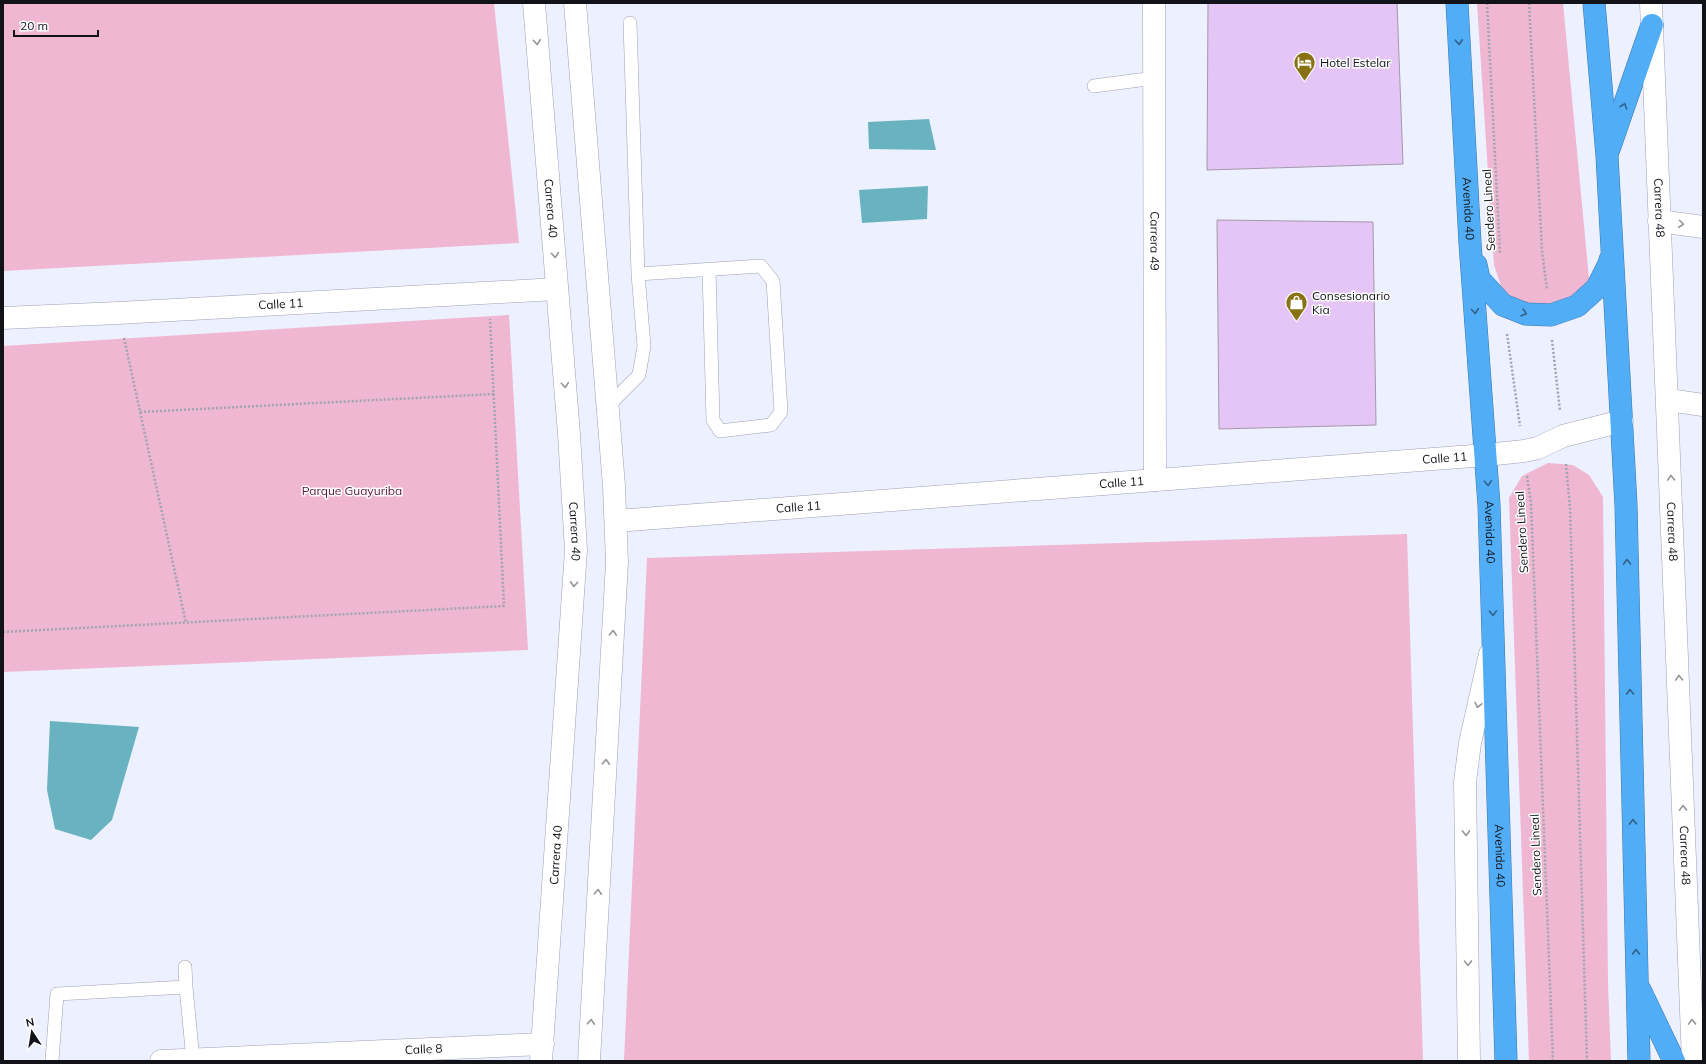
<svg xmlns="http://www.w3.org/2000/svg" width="1706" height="1064" font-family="Mulish,sans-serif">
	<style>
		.green { fill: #efb7d1 }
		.water { fill: #69b3c0 }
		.building { fill: #e5c4f6; stroke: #a399a8 }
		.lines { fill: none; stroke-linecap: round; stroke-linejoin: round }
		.lane-casing { stroke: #9ea0b2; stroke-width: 14 }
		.street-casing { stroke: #9ea0b2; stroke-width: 23 }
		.secondary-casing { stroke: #9ea0b2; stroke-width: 23 }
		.highway-casing { stroke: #3b78a9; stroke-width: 23 }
		.path { stroke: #a1a4af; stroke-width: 2.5; stroke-dasharray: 2 2; stroke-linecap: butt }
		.lane { stroke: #fff; stroke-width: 13 }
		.street { stroke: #fff; stroke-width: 22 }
		.secondary { stroke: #fff; stroke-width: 22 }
		.highway { stroke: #51aef6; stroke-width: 22 }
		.oneway { stroke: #949598 }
		.oneway2 { stroke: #326088 }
		.labels { text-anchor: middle; stroke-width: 3; stroke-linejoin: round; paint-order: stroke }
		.poi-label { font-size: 12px; fill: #121319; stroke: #fefefe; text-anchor: start }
		.street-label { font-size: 12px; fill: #121319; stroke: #fefefe }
		.park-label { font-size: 12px; fill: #59163c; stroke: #fefefe }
	</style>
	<rect width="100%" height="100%" fill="#edf0fe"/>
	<path class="green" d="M 3,3 L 494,3 L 519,243 L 3,271 Z
		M 1477,3 L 1563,3 L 1590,289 L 1567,305 L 1521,304 L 1502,289 L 1494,265 Z
		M 509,315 L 528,650 L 3,672 L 3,346 Z
		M 1548,463 L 1573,465 L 1589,475 L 1603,497 L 1608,984 L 1611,1061 L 1529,1061 L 1509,498 L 1522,476 Z
		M 1407,534 L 1423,1061 L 624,1061 L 647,558 Z"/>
	<path class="water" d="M 929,119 L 936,150 L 869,149 L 868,122 Z
		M 928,186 L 927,219 L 862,223 L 859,190 Z
		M 50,721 L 139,727 L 112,820 L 91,840 L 55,829 L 47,790 Z"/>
	<path class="building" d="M 1208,3 L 1397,3 L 1403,164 L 1207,170 Z
		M 1217,220 L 1373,222 L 1376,425 L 1219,429 Z"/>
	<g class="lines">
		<defs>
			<path id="lane" d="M 1094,86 L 1155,78
				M 638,274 L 761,266 L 773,281 L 781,412 L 771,425 L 720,431 L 713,420 L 709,270
				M 607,407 L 639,375 L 644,346 L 638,274 L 630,23
				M 185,967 L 186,987 L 193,1060
				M 52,1061 L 57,994 L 186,987"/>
			<g id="street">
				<path id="s1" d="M 1154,3 L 1155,480"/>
				<path d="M 1659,221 L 1703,227"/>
				<path id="s2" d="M 3,318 L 118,313 L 557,289"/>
				<path d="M 1668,400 L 1703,405"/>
				<path id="s3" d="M 616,521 L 1486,455 L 1524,451 L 1538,448 L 1563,436 L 1622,421"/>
				<path id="s4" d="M 161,1061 L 543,1044"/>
			</g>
			<g id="secondary">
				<path id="s5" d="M 534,3 L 569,434 L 576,550 L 541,1061"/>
				<path d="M 575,3 L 614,486 L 617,562 L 589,1061"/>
				<path id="s6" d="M 1651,3 L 1693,1061"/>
				<path d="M 1469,1061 L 1465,782 L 1470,743 L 1490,654"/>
			</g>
			<g id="highway">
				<path id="s7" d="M 1457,3 L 1470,243 L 1489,505 L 1506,1061"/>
				<path d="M 1594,3 L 1607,156 L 1626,505 L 1639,1061"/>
				<path d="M 1609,149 L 1652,25"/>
				<path d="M 1476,265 L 1479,279 L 1503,305 L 1526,314 L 1551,315 L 1577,306 L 1597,288 L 1609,264 L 1610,260"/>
				<path d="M 1640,990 L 1674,1061"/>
			</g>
		</defs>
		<use href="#lane" class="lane-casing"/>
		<use href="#street" class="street-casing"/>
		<use href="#secondary" class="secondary-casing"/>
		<use href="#highway" class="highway-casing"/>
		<path class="path" d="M 1487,3 L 1500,253
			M 1529,3 L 1542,251 L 1547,290
			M 1507,334 L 1520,426
			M 124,338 L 186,623
			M 1552,340 L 1560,411
			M 140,412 L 494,394
			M 1566,464 L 1570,508 L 1587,1061
			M 1527,476 L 1531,503 L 1553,1061
			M 3,632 L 504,606 L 490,319"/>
		<use href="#lane" class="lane"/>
		<use href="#street" class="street"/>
		<use href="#secondary" class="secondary"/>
		<use href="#highway" class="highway"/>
	</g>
	<defs><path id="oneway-chevron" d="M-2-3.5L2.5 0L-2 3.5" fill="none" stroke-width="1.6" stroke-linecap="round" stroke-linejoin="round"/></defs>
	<g class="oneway">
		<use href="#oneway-chevron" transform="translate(537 42) rotate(85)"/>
		<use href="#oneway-chevron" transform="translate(1681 224) rotate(7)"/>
		<use href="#oneway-chevron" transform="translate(555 255) rotate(85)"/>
		<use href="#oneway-chevron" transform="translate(565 385) rotate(85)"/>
		<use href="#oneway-chevron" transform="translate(1671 478) rotate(-92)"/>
		<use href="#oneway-chevron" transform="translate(574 584) rotate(94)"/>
		<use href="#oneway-chevron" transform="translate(613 633) rotate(-87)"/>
		<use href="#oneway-chevron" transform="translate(1679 678) rotate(-92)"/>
		<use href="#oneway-chevron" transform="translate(1478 705) rotate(103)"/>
		<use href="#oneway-chevron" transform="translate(606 762) rotate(-87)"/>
		<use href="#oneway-chevron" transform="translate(1683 808) rotate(-92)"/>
		<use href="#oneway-chevron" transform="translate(1466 833) rotate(89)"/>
		<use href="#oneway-chevron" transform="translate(598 892) rotate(-87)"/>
		<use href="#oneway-chevron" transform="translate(1468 963) rotate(89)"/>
		<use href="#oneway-chevron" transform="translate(591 1022) rotate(-87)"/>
		<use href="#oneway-chevron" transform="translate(1692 1022) rotate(-92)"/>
	</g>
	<g class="oneway2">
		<use href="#oneway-chevron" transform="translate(1459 42) rotate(87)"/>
		<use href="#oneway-chevron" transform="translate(1624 106) rotate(-71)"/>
		<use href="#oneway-chevron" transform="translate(1475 311) rotate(86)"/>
		<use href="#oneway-chevron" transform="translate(1524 313) rotate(16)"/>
		<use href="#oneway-chevron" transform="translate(1488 483) rotate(87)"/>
		<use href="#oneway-chevron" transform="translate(1627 562) rotate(-91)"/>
		<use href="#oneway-chevron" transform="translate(1493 613) rotate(88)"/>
		<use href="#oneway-chevron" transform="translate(1630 692) rotate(-91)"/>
		<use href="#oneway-chevron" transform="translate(1633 822) rotate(-91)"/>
		<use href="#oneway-chevron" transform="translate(1636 952) rotate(-91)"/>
	</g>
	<defs>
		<symbol id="hotel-pin" viewBox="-11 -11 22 30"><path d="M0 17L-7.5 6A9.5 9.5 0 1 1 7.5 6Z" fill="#897214" stroke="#fefefe"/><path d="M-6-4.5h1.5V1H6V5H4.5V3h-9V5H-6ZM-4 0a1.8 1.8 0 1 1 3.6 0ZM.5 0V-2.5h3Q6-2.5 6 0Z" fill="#fff"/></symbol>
		<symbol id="shop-pin" viewBox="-11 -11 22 30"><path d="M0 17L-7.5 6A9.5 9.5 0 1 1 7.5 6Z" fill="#897214" stroke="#fefefe"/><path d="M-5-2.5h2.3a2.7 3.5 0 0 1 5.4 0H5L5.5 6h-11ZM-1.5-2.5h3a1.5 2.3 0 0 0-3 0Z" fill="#fff"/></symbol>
	</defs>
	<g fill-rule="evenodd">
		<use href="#hotel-pin" x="1292" y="50" width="25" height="34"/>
		<use href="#shop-pin" x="1284" y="290" width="25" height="34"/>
	</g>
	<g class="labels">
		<g class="poi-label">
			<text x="1320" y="67">Hotel Estelar</text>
			<text x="1312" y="300">Consesionario<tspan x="1312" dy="14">Kia</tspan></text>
		</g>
		<g class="street-label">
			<text dy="4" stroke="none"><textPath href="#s7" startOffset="206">Avenida 40</textPath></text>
			<text dy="4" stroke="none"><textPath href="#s6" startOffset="205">Carrera 48</textPath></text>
			<text dy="4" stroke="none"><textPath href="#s5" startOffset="206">Carrera 40</textPath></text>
			<text transform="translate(1489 210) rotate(-93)" y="4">Sendero Lineal</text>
			<text dy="4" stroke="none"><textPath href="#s1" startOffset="238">Carrera 49</textPath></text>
			<text dy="4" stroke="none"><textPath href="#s2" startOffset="278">Calle 11</textPath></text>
			<text dy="4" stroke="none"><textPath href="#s3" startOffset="831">Calle 11</textPath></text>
			<text dy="4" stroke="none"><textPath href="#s3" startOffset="507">Calle 11</textPath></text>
			<text dy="4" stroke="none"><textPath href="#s3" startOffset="183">Calle 11</textPath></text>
			<text dy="4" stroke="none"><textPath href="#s5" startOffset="530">Carrera 40</textPath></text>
			<text dy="4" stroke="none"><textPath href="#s7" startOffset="530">Avenida 40</textPath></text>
			<text transform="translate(1522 532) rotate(-93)" y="4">Sendero Lineal</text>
			<text dy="4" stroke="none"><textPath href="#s6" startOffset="529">Carrera 48</textPath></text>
			<text transform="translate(556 855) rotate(-86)" y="4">Carrera 40</text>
			<text dy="4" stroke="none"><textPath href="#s7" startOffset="854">Avenida 40</textPath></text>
			<text transform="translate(1536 855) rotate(-92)" y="4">Sendero Lineal</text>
			<text dy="4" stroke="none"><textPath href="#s6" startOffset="853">Carrera 48</textPath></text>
			<text dy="4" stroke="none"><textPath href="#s4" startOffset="263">Calle 8</textPath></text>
		</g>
		<g class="park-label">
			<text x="352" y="495">Parque Guayuriba</text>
		</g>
	</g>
	<rect width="1706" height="1064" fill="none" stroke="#121319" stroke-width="8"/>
	<g transform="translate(32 1032) rotate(348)" stroke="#fefefe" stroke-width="3" paint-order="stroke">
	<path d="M0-3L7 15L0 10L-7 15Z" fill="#121319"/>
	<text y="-6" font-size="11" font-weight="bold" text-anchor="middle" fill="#121319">N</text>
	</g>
	<path d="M14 30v6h84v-6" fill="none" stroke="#121319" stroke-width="2"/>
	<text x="20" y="30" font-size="12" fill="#121319" stroke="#fefefe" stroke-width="3" paint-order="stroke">20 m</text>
</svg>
